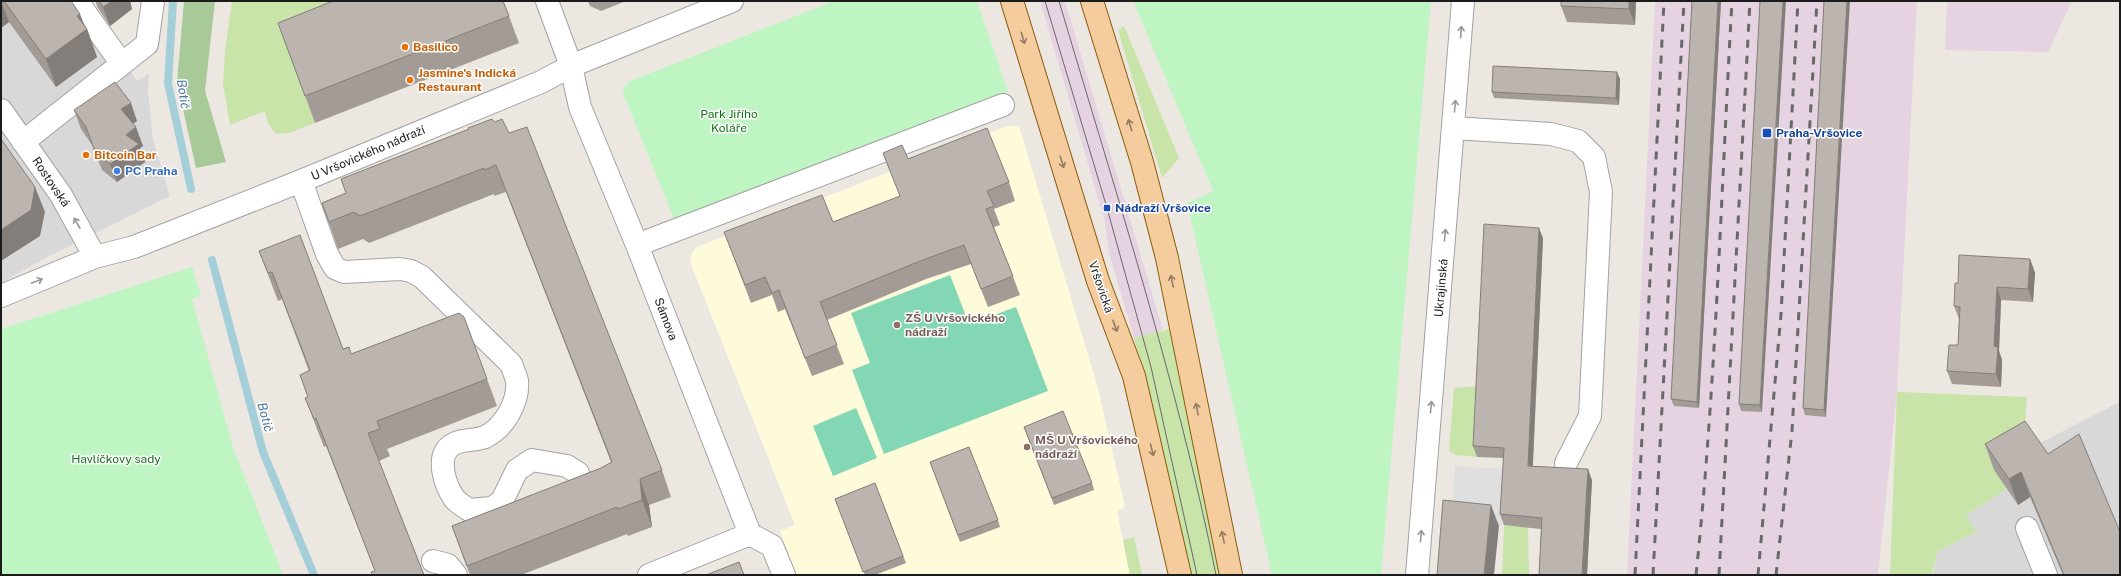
<svg xmlns="http://www.w3.org/2000/svg" width="2121" height="576" font-family="'Public Sans',sans-serif">
	<style>
		.residential { fill: #d9d8d8 }
		.industrial { fill: #e5d3e2 }
		.education { fill: #fdfbda }
		.grass { fill: #c8e4a9 }
		.forest { fill: #a8c998 }
		.park { fill: #bff5c2 }
		.pitch { fill: #83d7b4 }
		.parking { fill: #dfdfdf }
		.lines { fill: none; stroke-linecap: round; stroke-linejoin: round }
		.stream { stroke: #a4ced8; stroke-width: 8 }
		.minor-casing { stroke: #a2a2a2; stroke-width: 24 }
		.major-casing { stroke: #895b09; stroke-width: 24 }
		.minor { stroke: #fff; stroke-width: 22 }
		.major { stroke: #f5cc9d; stroke-width: 22 }
		.tram { stroke: #696969; stroke-width: 1 }
		.rail { stroke: #696969; stroke-width: 3; stroke-dasharray: 8 8; stroke-linecap: butt }
		.wall { fill: #a29b96 }
		.shaded-wall { fill: #847e7a }
		.building { fill: #bcb4ae; stroke: #847e7a }
		.oneway { stroke: #989898 }
		.oneway2 { stroke: #937c62 }
		.food-dot { fill: #e8710a; stroke: #fff; stroke-width: 1.5 }
		.transit-dot { fill: #1a4fb4; stroke: #fff; stroke-width: 1.5 }
		.shop-dot { fill: #3f7fe0; stroke: #fff; stroke-width: 1.5 }
		.education-dot { fill: #8d6e63; stroke: #fff; stroke-width: 1.5 }
		.labels { text-anchor: middle; stroke-width: 3; stroke-linejoin: round; paint-order: stroke }
		.food-label { font-size: 12px; font-weight: bold; fill: #c56008; stroke: #fff; text-anchor: start }
		.park-label { font-size: 12px; fill: #127116; stroke: #fff }
		.transit-label { font-size: 12px; font-weight: bold; fill: #164399; stroke: #fff; text-anchor: start }
		.street-label { font-size: 12px; fill: #1b1b1b; stroke: #fff }
		.shop-label { font-size: 12px; font-weight: bold; fill: #366cbe; stroke: #fff; text-anchor: start }
		.education-label { font-size: 12px; font-weight: bold; fill: #785e54; stroke: #fff; text-anchor: start }
		.water-label { font-size: 13px; font-style: italic; fill: #4b779d; stroke: #fff }
	</style>
	<rect width="100%" height="100%" fill="#ece8e1"/>
	<path class="residential" d="M 1,1 L 93,15 L 137,81 L 149,74 L 148,91 L 153,140 L 170,196 L 45,258 L 1,283 Z
		M 2120,402 L 2120,575 L 1933,575 L 1937,552 L 1976,532 L 1966,515 L 2007,489 L 2034,446 Z"/>
	<path class="industrial" d="M 1040,1 L 1065,1 L 1163,330 L 1134,338 L 1109,253 L 1105,222 Z
		M 1655,1 L 1917,1 L 1897,392 L 1878,575 L 1627,575 Z
		M 1947,1 L 2072,1 L 2048,52 L 1945,50 Z"/>
	<path class="education" d="M 1007,126 L 1019,126 L 1098,388 L 1125,507 L 1117,511 L 1130,575 L 797,575 L 780,531 L 795,525 L 690,262 L 692,253 L 697,247 Z"/>
	<path class="grass" d="M 232,1 L 416,1 L 288,50 L 315,123 L 289,133 L 276,134 L 268,124 L 265,111 L 230,125 L 223,84 L 225,51 Z
		M 1124,26 L 1179,158 L 1162,178 L 1118,30 Z
		M 1172,328 L 1192,437 L 1211,515 L 1223,575 L 1191,575 L 1159,433 L 1134,338 Z
		M 1480,386 L 1477,457 L 1456,455 L 1449,451 L 1454,388 Z
		M 1897,392 L 2027,397 L 2024,433 L 2007,489 L 1966,515 L 1976,532 L 1937,552 L 1932,575 L 1890,575 Z
		M 1504,525 L 1528,527 L 1529,575 L 1502,575 Z
		M 1134,537 L 1142,575 L 1130,575 L 1123,540 Z"/>
	<path class="forest" d="M 184,1 L 215,1 L 205,91 L 226,162 L 196,168 L 177,82 Z"/>
	<path class="park" d="M 834,1 L 977,1 L 1008,92 L 675,222 L 623,93 L 624,87 L 630,81 Z
		M 1133,1 L 1431,1 L 1381,575 L 1272,575 L 1187,203 L 1213,191 Z
		M 192,267 L 201,295 L 192,299 L 233,447 L 283,575 L 1,575 L 1,329 Z"/>
	<path class="pitch" d="M 950,275 L 969,324 L 1016,307 L 1048,391 L 884,454 L 852,370 L 870,363 L 851,313 Z
		M 856,408 L 877,458 L 833,476 L 813,426 Z"/>
	<path class="parking" d="M 1455,466 L 1508,469 L 1504,525 L 1451,521 Z"/>
	<g class="lines">
		<path class="stream" d="M 173,1 L 168,83 L 191,189
			M 212,260 L 263,452 L 314,575"/>
		<defs>
			<path id="minor" d="M 77,1 L 122,64
				M 547,1 L 571,66 L 580,107 L 637,245 L 750,534 L 649,575
				M 1,110 L 61,195 L 95,257
				M 1453,128 L 1551,134 L 1578,141 L 1594,157 L 1601,192 L 1590,416 L 1566,463
				M 23,142 L 147,44 L 153,1
				M 301,181 L 327,254 L 335,268 L 344,272 L 400,269 L 411,271 L 422,277 L 511,364 C 513,369 516,376 517,381 C 519,402 504,428 485,437 C 475,441 460,439 452,445 C 435,456 445,485 454,498 C 457,503 464,506 469,510 L 492,508 L 502,501 L 517,470 L 532,460 L 567,466 L 578,473
				M 637,245 L 1003,105
				M 1,296 L 95,257 L 134,247 L 301,181 L 541,82 L 571,66 L 732,1
				M 2027,528 L 2046,575
				M 750,534 L 772,546 L 784,575
				M 433,561 L 448,565 L 456,575
				M 1417,575 L 1463,1"/>
			<path id="major" d="M 1012,1 L 1098,281 L 1134,376 L 1180,575
				M 1092,1 L 1142,162 L 1167,258 L 1231,575"/>
		</defs>
		<use href="#minor" class="minor-casing"/>
		<use href="#major" class="major-casing"/>
		<use href="#minor" class="minor"/>
		<use href="#major" class="major"/>
		<path class="tram" d="M 1045,1 L 1107,208 L 1151,367 L 1197,575
			M 1059,1 C 1115,191 1177,380 1216,575"/>
		<path class="rail" d="M 1635,575 L 1664,1
			M 1653,575 L 1684,1
			M 1696,575 C 1716,384 1721,192 1732,1
			M 1719,575 L 1750,1
			M 1758,575 L 1781,314 L 1798,1
			M 1776,575 L 1792,431 L 1817,1"/>
	</g>
	<path class="wall" d="M 1,1 L 71,1 L 87,29 L 97,57 L 56,87 L 9,22 L 1,28 Z
		M 95,1 L 130,1 L 132,9 L 110,26 L 98,8 Z
		M 588,1 L 626,1 L 601,11 L 590,6 Z
		M 1636,1 L 1635,25 L 1567,22 L 1561,6 Z
		M 1692,1 L 1721,1 L 1699,408 L 1674,406 L 1671,399 Z
		M 1760,1 L 1762,412 L 1741,411 L 1739,404 Z
		M 1824,1 L 1826,417 L 1805,415 L 1803,408 Z
		M 509,16 L 519,43 L 315,123 L 278,23 Z
		M 1620,79 L 1619,105 L 1494,98 L 1492,92 Z
		M 74,110 L 137,121 L 133,124 L 143,146 L 140,148 L 145,162 L 117,182 L 102,170 L 92,145 L 81,129 Z
		M 492,119 L 662,470 L 671,497 L 649,505 L 652,527 L 628,536 L 627,534 L 521,575 L 470,575 L 452,526 L 601,468 L 611,462 L 506,192 L 494,196 L 494,194 L 369,243 L 363,239 L 338,249 L 322,203 L 346,193 L 469,129 Z
		M 883,153 L 908,159 L 1009,182 L 1015,201 L 994,209 L 1000,225 L 994,227 L 1020,295 L 988,307 L 971,264 L 926,279 L 827,320 L 844,364 L 812,376 L 785,309 L 778,312 L 772,295 L 751,303 L 724,232 L 833,222 L 900,196 Z
		M 1543,238 L 1533,466 L 1592,480 L 1587,575 L 1539,575 L 1541,529 L 1504,525 L 1500,514 L 1504,458 L 1477,457 L 1473,446 Z
		M 259,251 L 343,349 L 351,354 L 487,379 L 497,406 L 387,449 L 390,456 L 379,461 L 424,575 L 375,571 L 326,446 L 324,447 L 305,398 L 308,397 L 300,375 L 309,371 L 282,299 L 278,301 Z
		M 2030,259 L 2035,273 L 2033,302 L 2001,300 L 1999,351 L 2002,360 L 2001,387 L 1952,384 L 1947,371 L 1958,345 L 1959,320 L 1959,319 L 1954,306 Z
		M 1024,427 L 1092,483 L 1094,490 L 1054,505 Z
		M 1985,444 L 2048,454 L 2120,575 L 2063,575 L 2030,497 L 2018,505 L 1994,470 Z
		M 930,462 L 998,520 L 1000,527 L 960,542 Z
		M 875,483 L 906,563 L 875,575 L 865,575 L 835,499 Z"/>
	<path class="shaded-wall" d="M 1,1 L 9,22 L 1,28 Z
		M 112,1 L 130,1 L 132,9 L 110,26 L 103,7 Z
		M 1629,1 L 1636,1 L 1635,25 L 1629,9 Z
		M 1718,1 L 1721,1 L 1699,408 L 1697,402 Z
		M 1783,1 L 1786,1 L 1762,412 L 1760,405 Z
		M 1847,1 L 1850,1 L 1826,417 L 1824,410 Z
		M 80,14 L 86,30 L 87,29 L 97,57 L 56,87 L 46,59 L 77,16 Z
		M 1617,72 L 1620,79 L 1619,105 L 1616,98 Z
		M 131,103 L 137,121 L 128,128 L 121,109 Z
		M 136,127 L 143,146 L 140,148 L 145,162 L 117,182 L 110,164 L 126,135 Z
		M 35,187 L 45,212 L 40,236 L 1,261 L 1,230 Z
		M 1539,228 L 1543,238 L 1532,477 L 1528,466 Z
		M 2030,259 L 2035,273 L 2033,302 L 2028,289 Z
		M 1997,287 L 2001,300 L 1999,351 L 2002,360 L 2001,387 L 1996,374 L 1994,346 Z
		M 1588,469 L 1592,480 L 1587,575 L 1582,575 Z
		M 2021,472 L 2030,497 L 2018,505 L 2009,479 Z
		M 640,479 L 649,505 L 652,527 L 642,500 Z
		M 1491,505 L 1499,526 L 1494,575 L 1484,575 Z"/>
	<path class="building" d="M 4,1 L 71,1 L 80,14 L 77,16 L 87,29 L 46,59 Z
		M 99,1 L 112,1 L 103,7 Z
		M 333,1 L 503,1 L 509,16 L 305,96 L 278,23 Z
		M 1561,1 L 1629,1 L 1629,9 L 1561,6 Z
		M 1692,1 L 1718,1 L 1697,402 L 1671,399 Z
		M 1760,1 L 1783,1 L 1760,405 L 1739,404 Z
		M 1824,1 L 1847,1 L 1824,410 L 1803,408 Z
		M 1493,66 L 1617,72 L 1616,98 L 1492,92 Z
		M 115,82 L 131,103 L 121,109 L 136,127 L 126,135 L 139,144 L 110,164 L 95,151 L 86,127 L 74,110 Z
		M 492,119 L 495,122 L 502,119 L 509,133 L 527,127 L 662,470 L 640,479 L 642,500 L 618,509 L 617,507 L 467,566 L 452,526 L 601,468 L 612,462 L 496,165 L 485,170 L 484,168 L 360,216 L 354,212 L 329,222 L 322,203 L 346,193 L 341,179 L 469,129 L 468,128 Z
		M 987,128 L 1009,182 L 987,191 L 994,206 L 986,209 L 1013,276 L 981,289 L 964,245 L 920,261 L 820,302 L 837,345 L 805,358 L 779,290 L 772,293 L 765,277 L 745,285 L 724,232 L 822,195 L 833,222 L 900,196 L 883,153 L 902,145 L 908,159 Z
		M 1,139 L 35,187 L 31,210 L 1,230 Z
		M 1484,224 L 1539,228 L 1528,466 L 1588,469 L 1582,575 L 1539,575 L 1542,518 L 1500,514 L 1504,448 L 1473,446 Z
		M 300,235 L 343,349 L 349,347 L 351,354 L 459,313 L 464,317 L 487,379 L 377,421 L 380,429 L 368,433 L 424,575 L 372,575 L 371,572 L 375,571 L 316,418 L 314,419 L 305,398 L 308,397 L 300,375 L 310,370 L 272,272 L 268,273 L 259,251 Z
		M 1959,255 L 2030,259 L 2028,289 L 1997,287 L 1994,346 L 1998,347 L 1996,374 L 1947,371 L 1949,345 L 1958,345 L 1960,307 L 1954,306 L 1955,283 L 1958,283 Z
		M 1063,411 L 1092,483 L 1052,498 L 1024,427 Z
		M 2025,421 L 2048,454 L 2079,434 L 2120,532 L 2120,575 L 2064,575 L 2021,472 L 2009,479 L 1985,444 Z
		M 969,447 L 998,520 L 958,535 L 930,462 Z
		M 875,483 L 903,556 L 863,572 L 835,499 Z
		M 1443,500 L 1491,505 L 1484,575 L 1437,575 Z
		M 739,562 L 744,575 L 706,575 Z"/>
	<defs><path id="oneway-shaft" d="M-6 0H5M1.5-3L5.5 0L1.5 3" fill="none" stroke-width="1.6" stroke-linecap="round" stroke-linejoin="round"/></defs>
	<g class="oneway">
		<use href="#oneway-shaft" transform="translate(1461 32) rotate(-86)"/>
		<use href="#oneway-shaft" transform="translate(1455 106) rotate(-85)"/>
		<use href="#oneway-shaft" transform="translate(77 223) rotate(-119)"/>
		<use href="#oneway-shaft" transform="translate(1445 235) rotate(-85)"/>
		<use href="#oneway-shaft" transform="translate(37 281) rotate(-22)"/>
		<use href="#oneway-shaft" transform="translate(1431 407) rotate(-85)"/>
		<use href="#oneway-shaft" transform="translate(1421 536) rotate(-85)"/>
	</g>
	<g class="oneway2">
		<use href="#oneway-shaft" transform="translate(1023 38) rotate(73)"/>
		<use href="#oneway-shaft" transform="translate(1130 125) rotate(-107)"/>
		<use href="#oneway-shaft" transform="translate(1062 162) rotate(73)"/>
		<use href="#oneway-shaft" transform="translate(1172 281) rotate(-102)"/>
		<use href="#oneway-shaft" transform="translate(1115 326) rotate(70)"/>
		<use href="#oneway-shaft" transform="translate(1197 409) rotate(-101)"/>
		<use href="#oneway-shaft" transform="translate(1152 450) rotate(76)"/>
		<use href="#oneway-shaft" transform="translate(1223 537) rotate(-102)"/>
	</g>
	<g class="food-dot">
		<circle cx="405" cy="47" r="4"/>
		<circle cx="410" cy="80" r="4"/>
		<circle cx="86" cy="155" r="4"/>
	</g>
	<g class="transit-dot">
		<rect x="1762" y="128" width="10" height="10" rx="2"/>
		<rect x="1103" y="204" width="8" height="8" rx="2"/>
	</g>
	<circle class="shop-dot" cx="117" cy="171" r="4"/>
	<g class="education-dot">
		<circle cx="897" cy="325" r="4"/>
		<circle cx="1027" cy="447" r="4"/>
	</g>
	<g class="labels">
		<g class="food-label">
			<text x="413" y="51">Basilico</text>
			<text x="418" y="77">Jasmine's Indická<tspan x="418" dy="14">Restaurant</tspan></text>
			<text x="94" y="159">Bitcoin Bar</text>
		</g>
		<g class="park-label">
			<text x="729" y="118">Park Jiřího<tspan x="729" dy="14">Koláře</tspan></text>
			<text x="116" y="463">Havlíčkovy sady</text>
		</g>
		<g class="transit-label">
			<text x="1776" y="137">Praha-Vršovice</text>
			<text x="1115" y="212">Nádraží Vršovice</text>
		</g>
		<g class="street-label">
			<text transform="translate(368 153) rotate(-23)" y="4">U Vršovického nádraží</text>
			<text transform="translate(51 182) rotate(56)" y="4">Rostovská</text>
			<text transform="translate(1101 287) rotate(71)" y="4">Vršovická</text>
			<text transform="translate(1441 288) rotate(-85)" y="4">Ukrajinská</text>
			<text transform="translate(666 319) rotate(69)" y="4">Sámova</text>
		</g>
		<g class="shop-label">
			<text x="125" y="175">PC Praha</text>
		</g>
		<g class="education-label">
			<text x="905" y="322">ZŠ U Vršovického<tspan x="905" dy="14">nádraží</tspan></text>
			<text x="1035" y="444">MŠ U Vršovického<tspan x="1035" dy="14">nádraží</tspan></text>
		</g>
		<g class="water-label">
			<text transform="translate(184 94) rotate(81)" y="5">Botič</text>
			<text transform="translate(266 417) rotate(75)" y="5">Botič</text>
		</g>
	</g>
	<rect width="2121" height="576" fill="none" stroke="#1b1b1b" stroke-width="4"/>
</svg>
